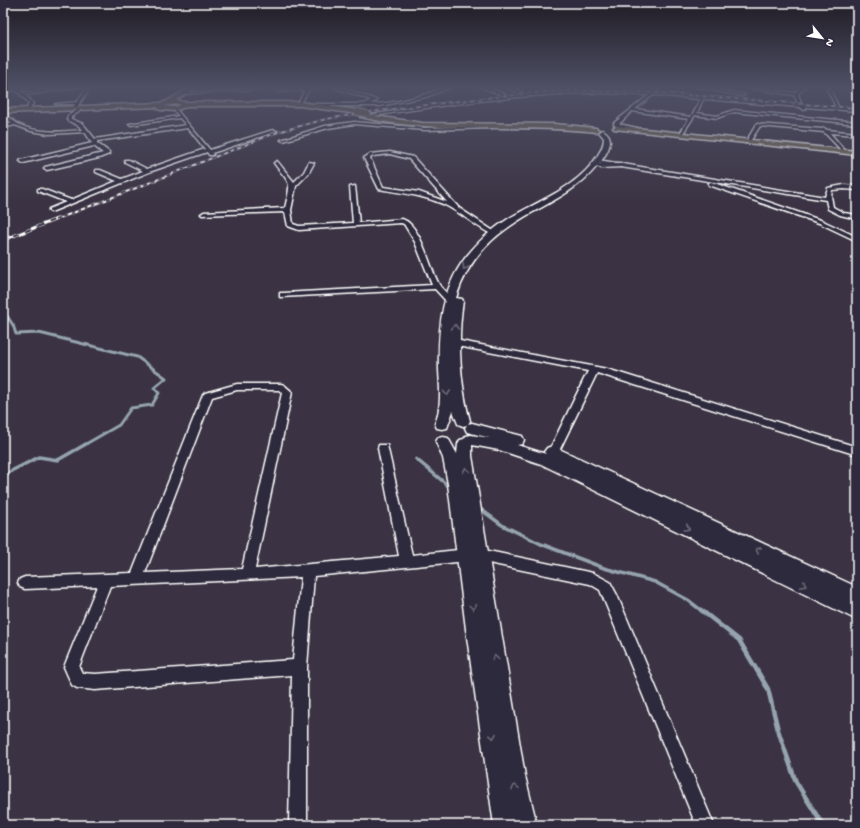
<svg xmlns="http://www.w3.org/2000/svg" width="860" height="828" font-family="'Gochi Hand',sans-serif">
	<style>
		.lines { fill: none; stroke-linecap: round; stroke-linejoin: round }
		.stream-far4 { stroke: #95a4ae; stroke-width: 1.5 }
		.stream-far3 { stroke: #95a4ae; stroke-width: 2 }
		.stream-far2 { stroke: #95a4ae; stroke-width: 3 }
		.stream-far1 { stroke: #95a4ae; stroke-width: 3.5 }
		.stream { stroke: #95a4ae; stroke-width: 4.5 }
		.street-casing { stroke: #fff; stroke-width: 3 }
		.secondary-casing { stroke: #fff; stroke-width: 3 }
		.primary-casing { stroke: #fff; stroke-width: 3 }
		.street { fill: #2f2a3d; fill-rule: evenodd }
		.secondary { fill: #2f2a3d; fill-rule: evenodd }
		.primary { fill: #746b55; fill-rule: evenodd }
		.rail-far1-casing { stroke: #fff; stroke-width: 2 }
		.rail-casing { stroke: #fff; stroke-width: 3 }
		.rail-far1 { stroke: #2f2a3d; stroke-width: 1.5; stroke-dasharray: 4; stroke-linecap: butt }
		.rail { stroke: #2f2a3d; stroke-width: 2; stroke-dasharray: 6; stroke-linecap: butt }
		.primary-bridge-casing { stroke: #fff; stroke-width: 8; stroke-linecap: butt }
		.primary-bridge { stroke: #746b55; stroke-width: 6 }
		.oneway { stroke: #6d6a77 }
	</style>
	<rect width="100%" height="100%" fill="#3b3343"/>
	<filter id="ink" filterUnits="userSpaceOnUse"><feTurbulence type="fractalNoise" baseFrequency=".025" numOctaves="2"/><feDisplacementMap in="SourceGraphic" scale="8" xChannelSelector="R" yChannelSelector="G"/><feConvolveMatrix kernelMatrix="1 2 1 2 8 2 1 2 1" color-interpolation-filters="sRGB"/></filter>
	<g filter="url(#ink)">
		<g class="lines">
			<path class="stream-far4" d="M 830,87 L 857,91"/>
			<path class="stream-far3" d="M 3,311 L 8,317"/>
			<path class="stream-far2" d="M 7,316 L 13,325 L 16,334 L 39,333 L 137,357 L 166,378 L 154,388 L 159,393 L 152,405 L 131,408 L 119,425 L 84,445"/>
			<path class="stream-far1" d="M 416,459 L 451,488
				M 3,479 L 11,471 L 39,457 L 58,460 L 86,444
				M 479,508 L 502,525 L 541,544 L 604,568 L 655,582 L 688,600 L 702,611"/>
			<path class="stream" d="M 701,610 L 739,640 L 768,689 L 778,730 L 796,782 L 819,819 L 825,825"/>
			<defs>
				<path id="street" d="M 22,87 L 31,87 L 20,90 L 23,93 L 81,87 L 25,95 L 33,103 L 29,110 L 27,109 L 29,103 L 16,90 L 3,92 L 3,90 Z
					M 87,87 L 91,87 L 75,110 L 72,109 L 75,104 L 55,104 L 77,102 Z
					M 275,87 L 278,88 L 183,94 L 181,93 Z
					M 306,87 L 323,87 L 309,89 L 300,105 L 298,104 L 305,90 L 279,92 L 277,91 Z
					M 333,87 L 339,87 L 377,100 L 370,104 C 387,104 407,100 423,95 C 433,93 441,87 451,87 L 426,97 L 379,106 L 309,106 L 310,104 L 364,104 L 371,100 Z
					M 481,87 L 486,87 L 505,94 L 502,95 Z
					M 507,87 L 512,87 L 522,92 L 519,93 Z
					M 656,87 L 660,87 L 656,93 L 798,104 L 794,95 L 742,87 L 795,93 L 801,87 L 805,87 L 798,94 L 802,105 L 836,107 L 827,89 L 829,88 L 838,106 L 836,107 L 857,109 L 857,111 L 805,107 L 806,109 L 804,110 L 800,107 L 703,99 L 697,113 L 717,116 L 734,110 L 857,122 L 857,124 L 734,112 L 717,118 L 695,115 L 681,136 L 679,135 L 689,119 L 632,111 L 619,124 L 637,128 L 637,130 L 619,127 L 614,125 L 614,123 L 649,95 C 628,94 608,93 587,93 C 515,95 443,105 372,116 L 370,115 L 438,104 L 527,94 L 589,91 L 651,93 ZM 653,95 L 700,99 L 698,105 L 691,117 L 635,109 Z
					M 696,87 L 704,87 L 745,95 L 743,96 Z
					M 175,108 L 210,150 L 273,130 L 277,131 L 212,153 L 213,155 L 209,155 L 207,152 L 149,172 L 51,212 L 49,211 L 49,209 L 66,202 L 38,191 L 38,189 L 42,189 L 71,200 L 117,181 L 96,172 L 96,170 L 100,170 L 122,179 L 143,171 L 125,162 L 125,160 L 129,160 L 147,169 L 205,149 L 188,128 L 97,141 L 97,143 L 109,152 L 109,154 L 99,158 L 47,170 L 44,168 L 45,167 L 103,153 L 94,146 L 23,163 L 20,161 L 21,160 L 92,143 L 85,132 L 49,134 L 31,131 L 15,125 L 3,128 L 3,126 L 12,123 L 3,116 L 3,113 C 8,116 13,121 18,124 C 38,134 61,132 82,130 L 79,126 L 67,120 L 68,116 L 79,109 L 80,111 L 71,117 L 71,119 L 83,124 L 95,139 L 186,125 L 180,118 L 131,125 L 129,124 L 179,116 L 173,109 Z
					M 354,122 L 425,128 L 492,126 L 494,127 L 492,128 L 425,130 L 354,124 L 328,128 L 283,141 L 281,140 L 325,126 Z
					M 757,124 L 822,129 L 824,128 L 827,130 L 857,133 L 857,135 L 830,133 L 846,152 L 844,153 L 824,132 L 760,126 L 749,143 L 745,143 Z
					M 390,152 L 413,157 L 459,208 L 495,232 L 495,234 L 491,234 C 474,225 460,212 443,204 C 422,195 401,193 379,189 L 364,158 L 370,154 ZM 390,154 L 409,159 L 447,202 L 419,192 L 383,187 L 370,158 L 373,156 Z
					M 598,160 L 825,197 L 828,188 L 844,185 L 857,186 L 857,190 L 844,189 L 832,190 L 831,196 L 833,207 L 844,213 L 857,215 L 857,219 L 840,215 L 828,209 L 826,200 L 596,163 L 595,162 Z
					M 277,161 L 294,182 L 304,172 L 309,162 L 314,163 L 308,174 L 296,186 L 291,210 L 293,224 L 299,226 L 353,223 L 350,187 L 355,186 L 359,223 L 402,219 C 422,225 430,271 440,286 C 443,290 448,294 452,297 L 452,301 L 446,301 L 435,289 L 280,297 L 280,293 L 283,293 L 432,285 L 415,242 L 404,224 L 401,223 L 299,230 L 288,226 L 285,212 L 202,215 L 201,214 L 204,212 L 285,208 C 292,179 291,186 274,163 Z
					M 711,182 L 823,221 L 857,237 L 857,241 L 819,223 L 709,185 L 709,183 Z
					M 455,340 L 607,369 L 857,447 L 857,455 L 597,373 L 558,453 L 557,456 L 549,456 L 548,453 L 588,371 L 452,345 L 451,343 L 452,341 Z
					M 237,384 L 281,384 L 284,385 L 292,392 L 255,569 L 399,556 L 378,448 L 379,445 L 387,445 L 412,555 L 467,549 L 472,551 L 473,554 L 474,551 L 479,549 L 593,573 L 610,582 L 617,595 L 714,825 L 696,825 L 600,590 L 590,584 L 479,561 L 474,559 L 473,556 L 472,559 L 467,561 L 314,576 L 307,667 L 307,825 L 289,825 L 292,675 L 95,690 L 77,688 L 72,685 L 64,667 L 97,586 L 25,589 L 20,587 L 18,583 L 20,579 L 25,577 L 132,573 L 203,395 L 205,393 ZM 237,390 L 279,390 L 282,393 L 242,569 L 145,573 L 212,397 ZM 301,577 L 293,660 L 95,674 L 82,673 L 79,667 L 110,586 Z"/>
				<path id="secondary" d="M 602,130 C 618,137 606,155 599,164 L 618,163 L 621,163 L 621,167 L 601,168 L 597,166 C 580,187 557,199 533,212 C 495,233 469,256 456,298 L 462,299 L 463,301 C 457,339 460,384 470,421 L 468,424 L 472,423 L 522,436 L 524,440 L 522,444 L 517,445 L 546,454 L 544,452 L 547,448 L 552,446 L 557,448 L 857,587 L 857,620 L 541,464 L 499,450 L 472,445 L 472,456 L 525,776 L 537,825 L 494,825 L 467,637 L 448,484 L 443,458 L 436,442 L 438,438 L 443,437 L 448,438 L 457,454 L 458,444 L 460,440 L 464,439 L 466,436 L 471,435 L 490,438 L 467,432 L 465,428 L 467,425 L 463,426 L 458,424 L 453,411 L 447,428 L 442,429 L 437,428 L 435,424 C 442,406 440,389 439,370 C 438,328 441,284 471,251 C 482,238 494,228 508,219 C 539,200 578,188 598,155 C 601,150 604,145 604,138 L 599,132 Z"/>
				<path id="primary" d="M 191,87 L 198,87 L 176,100 L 185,102 L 300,102 L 357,110 L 360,112 L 357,114 L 300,106 L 188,106 L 175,111 L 160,110 L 158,109 L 157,107 L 3,113 L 3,109 L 160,103 L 167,101 ZM 178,104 L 181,105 L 174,107 L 164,106 Z
					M 362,114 L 423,123 L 555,124 L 596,128 L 599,130 L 596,132 C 517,123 437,135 360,117 L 360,115 Z
					M 616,126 L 857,151 L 857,155 L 614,129 L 613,128 Z"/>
			</defs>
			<use href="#street" class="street-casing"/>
			<use href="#secondary" class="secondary-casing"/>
			<use href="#primary" class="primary-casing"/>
			<use href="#street" class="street"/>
			<use href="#secondary" class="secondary"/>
			<use href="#primary" class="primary"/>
			<defs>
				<path id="rail-far1" d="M 55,220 L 278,132 L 326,119 L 376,111 L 531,93 L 563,91 L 642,92 L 857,108"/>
				<path id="rail" d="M 3,240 L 57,219"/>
			</defs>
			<use href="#rail-far1" class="rail-far1-casing"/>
			<use href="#rail" class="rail-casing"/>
			<use href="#rail-far1" class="rail-far1"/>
			<use href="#rail" class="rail"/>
			<defs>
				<path id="primary-bridge" d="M 357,112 L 367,114"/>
			</defs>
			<use href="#primary-bridge" class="primary-bridge-casing"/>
			<use href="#primary-bridge" class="primary-bridge"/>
		</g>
		<defs><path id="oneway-chevron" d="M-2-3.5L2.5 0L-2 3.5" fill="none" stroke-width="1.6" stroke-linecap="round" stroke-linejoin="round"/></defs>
		<g class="oneway">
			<use href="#oneway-chevron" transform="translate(465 267) rotate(121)"/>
			<use href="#oneway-chevron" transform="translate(455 327) rotate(-90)"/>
			<use href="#oneway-chevron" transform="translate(447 393) rotate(87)"/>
			<use href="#oneway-chevron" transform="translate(466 470) rotate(-100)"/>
			<use href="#oneway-chevron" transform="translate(687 528) rotate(26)"/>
			<use href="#oneway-chevron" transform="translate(758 550) rotate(-155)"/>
			<use href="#oneway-chevron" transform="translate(804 585) rotate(25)"/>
			<use href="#oneway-chevron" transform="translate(473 607) rotate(83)"/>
			<use href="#oneway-chevron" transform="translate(495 658) rotate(-98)"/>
			<use href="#oneway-chevron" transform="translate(493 736) rotate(81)"/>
			<use href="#oneway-chevron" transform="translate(515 787) rotate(-103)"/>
		</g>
	</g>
	<linearGradient id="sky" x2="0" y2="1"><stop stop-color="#201c25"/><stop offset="0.43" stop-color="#4f5066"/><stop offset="1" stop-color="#4f5066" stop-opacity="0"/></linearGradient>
	<rect width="860" height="203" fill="url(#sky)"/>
	<rect width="860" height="828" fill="none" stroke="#2f2a3d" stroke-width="16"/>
	<rect x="8" y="8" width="844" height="812" fill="none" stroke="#fff" stroke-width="1.5" filter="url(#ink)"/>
	<g transform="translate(822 38) rotate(120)" stroke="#2f2a3d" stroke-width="3" paint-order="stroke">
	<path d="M0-3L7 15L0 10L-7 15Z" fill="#ffffff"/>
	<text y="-6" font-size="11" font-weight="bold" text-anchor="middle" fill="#ffffff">N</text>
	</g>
</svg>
